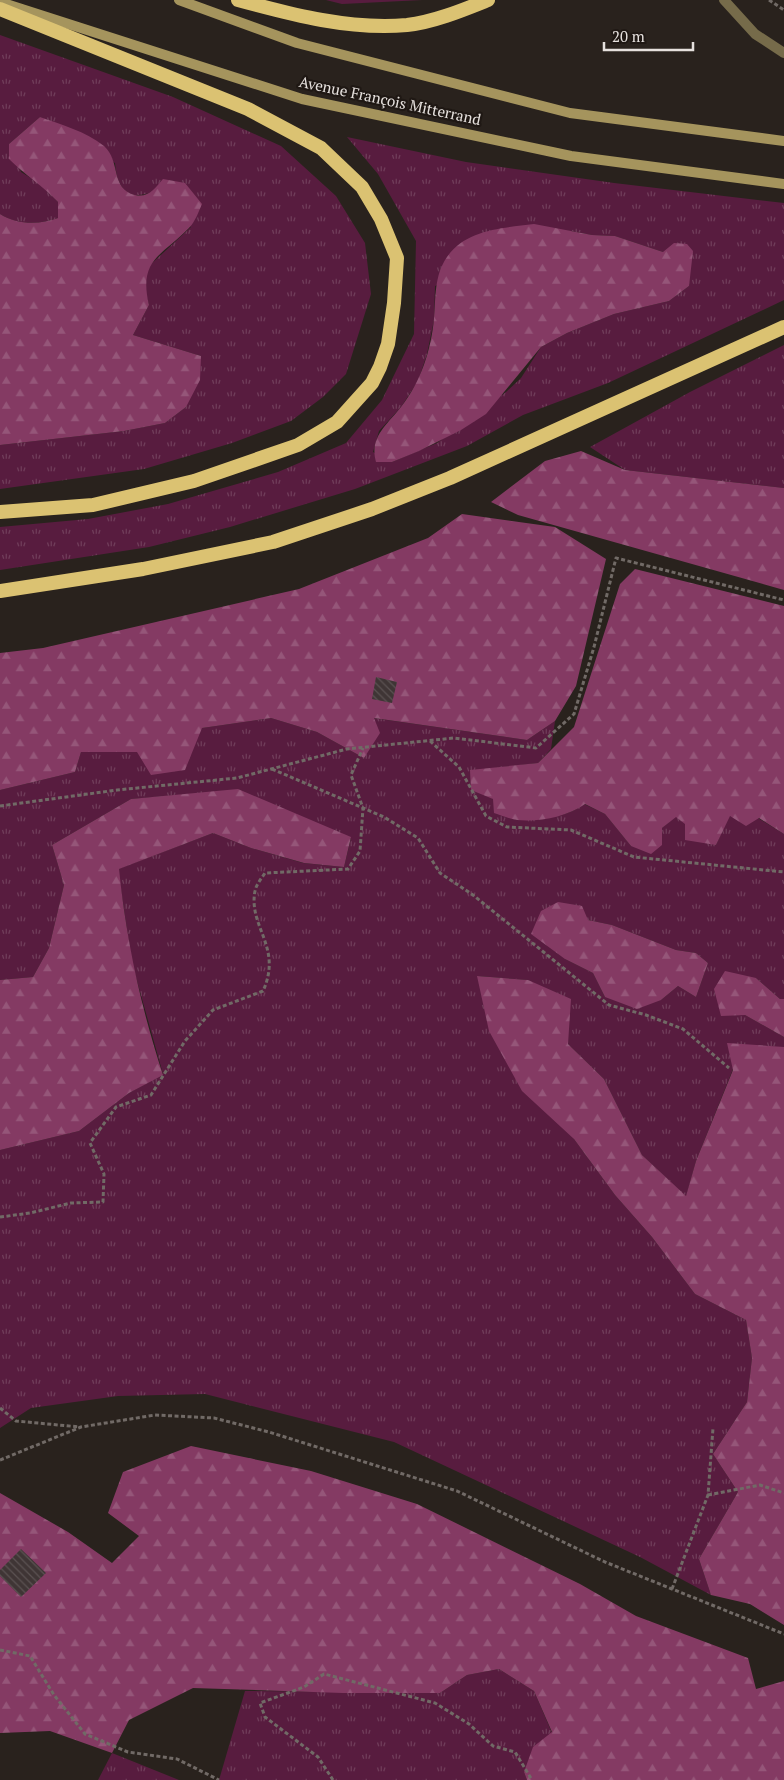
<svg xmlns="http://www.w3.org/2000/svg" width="784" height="1780" font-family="'PT Serif',serif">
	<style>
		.grass { fill: url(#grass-tufts); fill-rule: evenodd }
		.forest { fill: url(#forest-firs) }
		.building { fill: url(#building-back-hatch) }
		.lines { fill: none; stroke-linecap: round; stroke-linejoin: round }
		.path { stroke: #716a66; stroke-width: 3; stroke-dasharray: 4 2.5; stroke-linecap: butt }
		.minor { stroke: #766b4a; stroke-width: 10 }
		.secondary { stroke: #a5945d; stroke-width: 10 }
		.trunk { stroke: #dbc272; stroke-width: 14 }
		.labels { text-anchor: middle; stroke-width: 4.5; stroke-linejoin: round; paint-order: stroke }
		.street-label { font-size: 15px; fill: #e6e1de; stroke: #1f1814 }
	</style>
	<defs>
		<pattern id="grass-tufts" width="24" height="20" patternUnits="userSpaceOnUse" patternTransform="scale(1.25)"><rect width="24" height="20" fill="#581c3f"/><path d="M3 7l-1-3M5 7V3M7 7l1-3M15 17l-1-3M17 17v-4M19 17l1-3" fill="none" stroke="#703d5a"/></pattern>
		<pattern id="forest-firs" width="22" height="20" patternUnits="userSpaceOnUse" patternTransform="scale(1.25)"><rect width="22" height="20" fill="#843a63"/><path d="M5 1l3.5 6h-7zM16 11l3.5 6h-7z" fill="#955679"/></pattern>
		<pattern id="building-back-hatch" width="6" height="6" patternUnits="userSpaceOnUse" patternTransform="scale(1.25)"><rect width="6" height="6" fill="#3f3535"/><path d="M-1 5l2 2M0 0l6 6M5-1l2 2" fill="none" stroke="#5b5252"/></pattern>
	</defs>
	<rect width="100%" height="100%" fill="#29221d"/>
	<path class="grass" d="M 326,0 L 422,0 L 342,4 Z
		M 0,35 L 173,97 L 281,146 L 336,196 L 365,243 L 371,294 L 346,374 L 323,397 L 291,421 L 232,443 L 144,469 L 0,489 L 0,445 L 124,431 L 165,423 L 186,407 L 201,356 L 133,335 L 149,305 L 144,286 L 149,266 L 191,227 L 152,192 C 126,202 117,186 115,163 L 40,117 L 9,144 L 21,172 L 42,185 L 58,202 L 58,218 C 38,225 18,225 0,214 Z
		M 347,137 L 466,162 L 614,183 L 784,203 L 784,300 L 608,383 L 523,415 L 467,446 L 355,489 L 230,527 L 149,547 L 0,570 L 0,527 L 88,519 L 168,504 L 278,472 L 346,443 L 382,400 L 414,334 L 416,241 L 378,174 ZM 571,231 L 592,235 L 615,236 L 663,252 L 689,286 L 669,301 L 614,314 L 567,333 L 541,347 L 521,378 L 506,392 L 437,443 L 392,462 L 373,452 L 379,431 L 401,407 L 418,381 L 427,354 L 434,320 L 435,286 Z
		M 784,345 L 784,488 L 625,470 L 590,447 L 690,392 Z
		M 271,718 L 317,732 L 364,758 L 373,718 L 527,740 L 555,721 L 551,749 L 538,763 L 470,771 L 493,799 L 516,820 C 540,818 565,819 584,804 L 605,814 L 631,846 L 662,845 L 662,828 L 676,816 L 716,845 L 729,816 L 758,818 L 784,834 L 784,999 L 780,999 L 756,978 L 745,1015 L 784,1037 L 784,1047 L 733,1069 L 696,1161 L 686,1197 L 642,1155 L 604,1079 L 568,1044 L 528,980 L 478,976 L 574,1139 L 615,1195 L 652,1237 L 695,1294 L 746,1320 L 752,1358 L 747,1402 L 713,1454 L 738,1492 L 699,1559 L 711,1595 L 640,1557 L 394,1442 L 205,1394 L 118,1396 L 31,1408 L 0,1428 L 0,1150 L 79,1131 L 129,1093 L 163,1074 L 132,963 L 118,869 L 213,833 L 251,848 L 303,863 L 344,867 L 351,838 L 238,790 L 131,799 L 52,845 L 64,885 L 49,948 L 33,977 L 0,980 L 0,790 L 75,772 L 81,752 L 137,752 L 202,728 ZM 588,920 L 612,925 L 676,950 L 696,953 L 708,963 L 696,997 L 678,986 L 661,1000 L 605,997 L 593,973 L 565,959 Z
		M 499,1669 L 534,1691 L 552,1733 L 524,1772 L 527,1780 L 219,1780 L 245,1691 L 440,1693 L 467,1675 Z
		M 112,1753 L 179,1780 L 98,1780 Z"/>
	<path class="forest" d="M 40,117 C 62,125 85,131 104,146 C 121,161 110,189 135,195 C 149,198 155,188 163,179 L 185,183 L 202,204 C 199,211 195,222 189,228 C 162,256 138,259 149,305 L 133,335 L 201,356 L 200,380 L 186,407 L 165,423 L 124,431 L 0,445 L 0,214 C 18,225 39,225 58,218 L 58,202 C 43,186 25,175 9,159 L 9,144 Z
		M 534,224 L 592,235 L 615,236 L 663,252 L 674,243 L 687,244 L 693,251 L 689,286 L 669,301 L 614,314 L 567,333 L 541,347 L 486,414 L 461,430 L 419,451 L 392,462 L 376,462 C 369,437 387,425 401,407 C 421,382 431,350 434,319 C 436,297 434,276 447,257 C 466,229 504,228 534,224 Z
		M 581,451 L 625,470 L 784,488 L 784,590 L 518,515 L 491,502 L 545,461 Z
		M 462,514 L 555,527 L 606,559 L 576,686 L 555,721 L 527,740 L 374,718 L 380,733 L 364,758 L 317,732 L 271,718 L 202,728 L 185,770 L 151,775 L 137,752 L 81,752 L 75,772 L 0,790 L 0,653 L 43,648 L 299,589 L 428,538 Z
		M 635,569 L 784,606 L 784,834 L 759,818 L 746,826 L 730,816 L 716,845 L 685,840 L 685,824 L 676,817 L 662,828 L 662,845 L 651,854 L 631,846 L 605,814 L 585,804 C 567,817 539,822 517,820 C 509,819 501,815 494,813 L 493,799 L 471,790 L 470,770 L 538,763 L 574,727 L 620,584 Z
		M 238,789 L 351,837 L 344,867 L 304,863 L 251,848 L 213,833 L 119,869 C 126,939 141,1008 163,1075 L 129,1093 L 79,1131 L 0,1150 L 0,980 L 33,977 L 49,948 L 64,885 L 52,845 L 131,799 Z
		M 558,902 L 582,906 L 588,920 L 612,925 L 676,950 L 696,953 L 708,963 L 696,997 L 678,986 L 661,1000 L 637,1009 L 605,997 L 593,973 L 565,959 L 531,934 L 541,911 Z
		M 725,971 L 756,978 L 780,999 L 784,999 L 784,1037 L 745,1015 L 721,1016 L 714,989 Z
		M 477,976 L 528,980 L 571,999 L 568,1044 L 604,1079 L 642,1155 L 686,1196 L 696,1161 L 733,1070 L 727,1043 L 784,1047 L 784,1625 L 750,1604 L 711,1595 L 699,1559 L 738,1492 L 713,1454 L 747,1402 L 752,1358 L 746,1320 L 695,1294 L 652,1237 L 615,1195 L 574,1139 L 522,1091 L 489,1031 Z
		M 191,1446 L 311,1471 L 417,1504 L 580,1584 L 636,1616 L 748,1658 L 756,1689 L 784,1681 L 784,1780 L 527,1780 L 524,1772 L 533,1747 L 552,1732 L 534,1691 L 499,1669 L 467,1675 L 440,1693 L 343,1693 L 193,1688 L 129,1720 L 112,1753 L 50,1731 L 0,1733 L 0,1493 L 68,1532 L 112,1563 L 139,1536 L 108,1513 L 123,1472 Z"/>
	<path class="building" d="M 376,677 L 397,682 L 392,703 L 372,699 Z
		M 21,1549 L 46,1573 L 21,1597 L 0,1576 L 0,1570 Z"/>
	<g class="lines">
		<path class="path" d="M 769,0 L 784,10
			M 430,741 L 459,767 L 486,816 L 507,827 L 571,830 L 634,857 L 784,872
			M 272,769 L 384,817 L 418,838 L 440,873 L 473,895 L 609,1005 L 646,1015 L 683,1029 L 729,1068
			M 0,806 L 117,790 L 237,778 L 347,749 L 454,738 L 536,748 L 574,714 L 594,647 L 616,558 L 784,600
			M 0,1217 L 30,1213 L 71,1203 L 103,1202 L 104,1174 L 90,1143 L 116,1107 L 151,1095 L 185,1041 L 213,1010 L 263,991 C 283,947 248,927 255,891 C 256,885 261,879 265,873 L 348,869 L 360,851 L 363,808 L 351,775 L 363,748
			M 0,1408 L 16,1421 L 80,1427
			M 0,1460 L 81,1427 L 155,1415 L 214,1418 L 269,1432 L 457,1491 L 605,1562 L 784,1634
			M 708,1495 L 760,1485 L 784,1493
			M 672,1589 L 708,1495 L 713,1428
			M 0,1650 L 30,1656 L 54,1695 L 85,1734 L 128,1752 L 177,1759 L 219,1780
			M 333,1780 L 318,1757 L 265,1717 L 260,1703 L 304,1687 L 324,1674 L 435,1703 L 469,1724 L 493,1746 L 515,1752 L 532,1780"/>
		<path class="minor" d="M 724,0 L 755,34 L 784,53"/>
		<path class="secondary" d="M 179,0 L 297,43 L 570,113 L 784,141
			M 0,2 L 302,99 L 571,156 L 784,184"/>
		<path class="trunk" d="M 238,0 C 293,15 350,30 407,25 C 434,22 463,10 488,0
			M 0,9 L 248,109 L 321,148 L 362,187 L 381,219 L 397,258 L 394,303 L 388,344 L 380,367 L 372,383 L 337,422 L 298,445 L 194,481 L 93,505 L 0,512
			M 0,591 L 143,569 L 273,542 L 372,509 L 450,478 L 784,327"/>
	</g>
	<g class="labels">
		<g class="street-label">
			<text transform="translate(390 101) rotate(12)" y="5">Avenue François Mitterrand</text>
		</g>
	</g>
	<path d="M604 42v8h89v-8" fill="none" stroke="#e6e1de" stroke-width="2.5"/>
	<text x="612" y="42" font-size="15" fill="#e6e1de" stroke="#1f1814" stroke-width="4" paint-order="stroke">20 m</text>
</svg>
